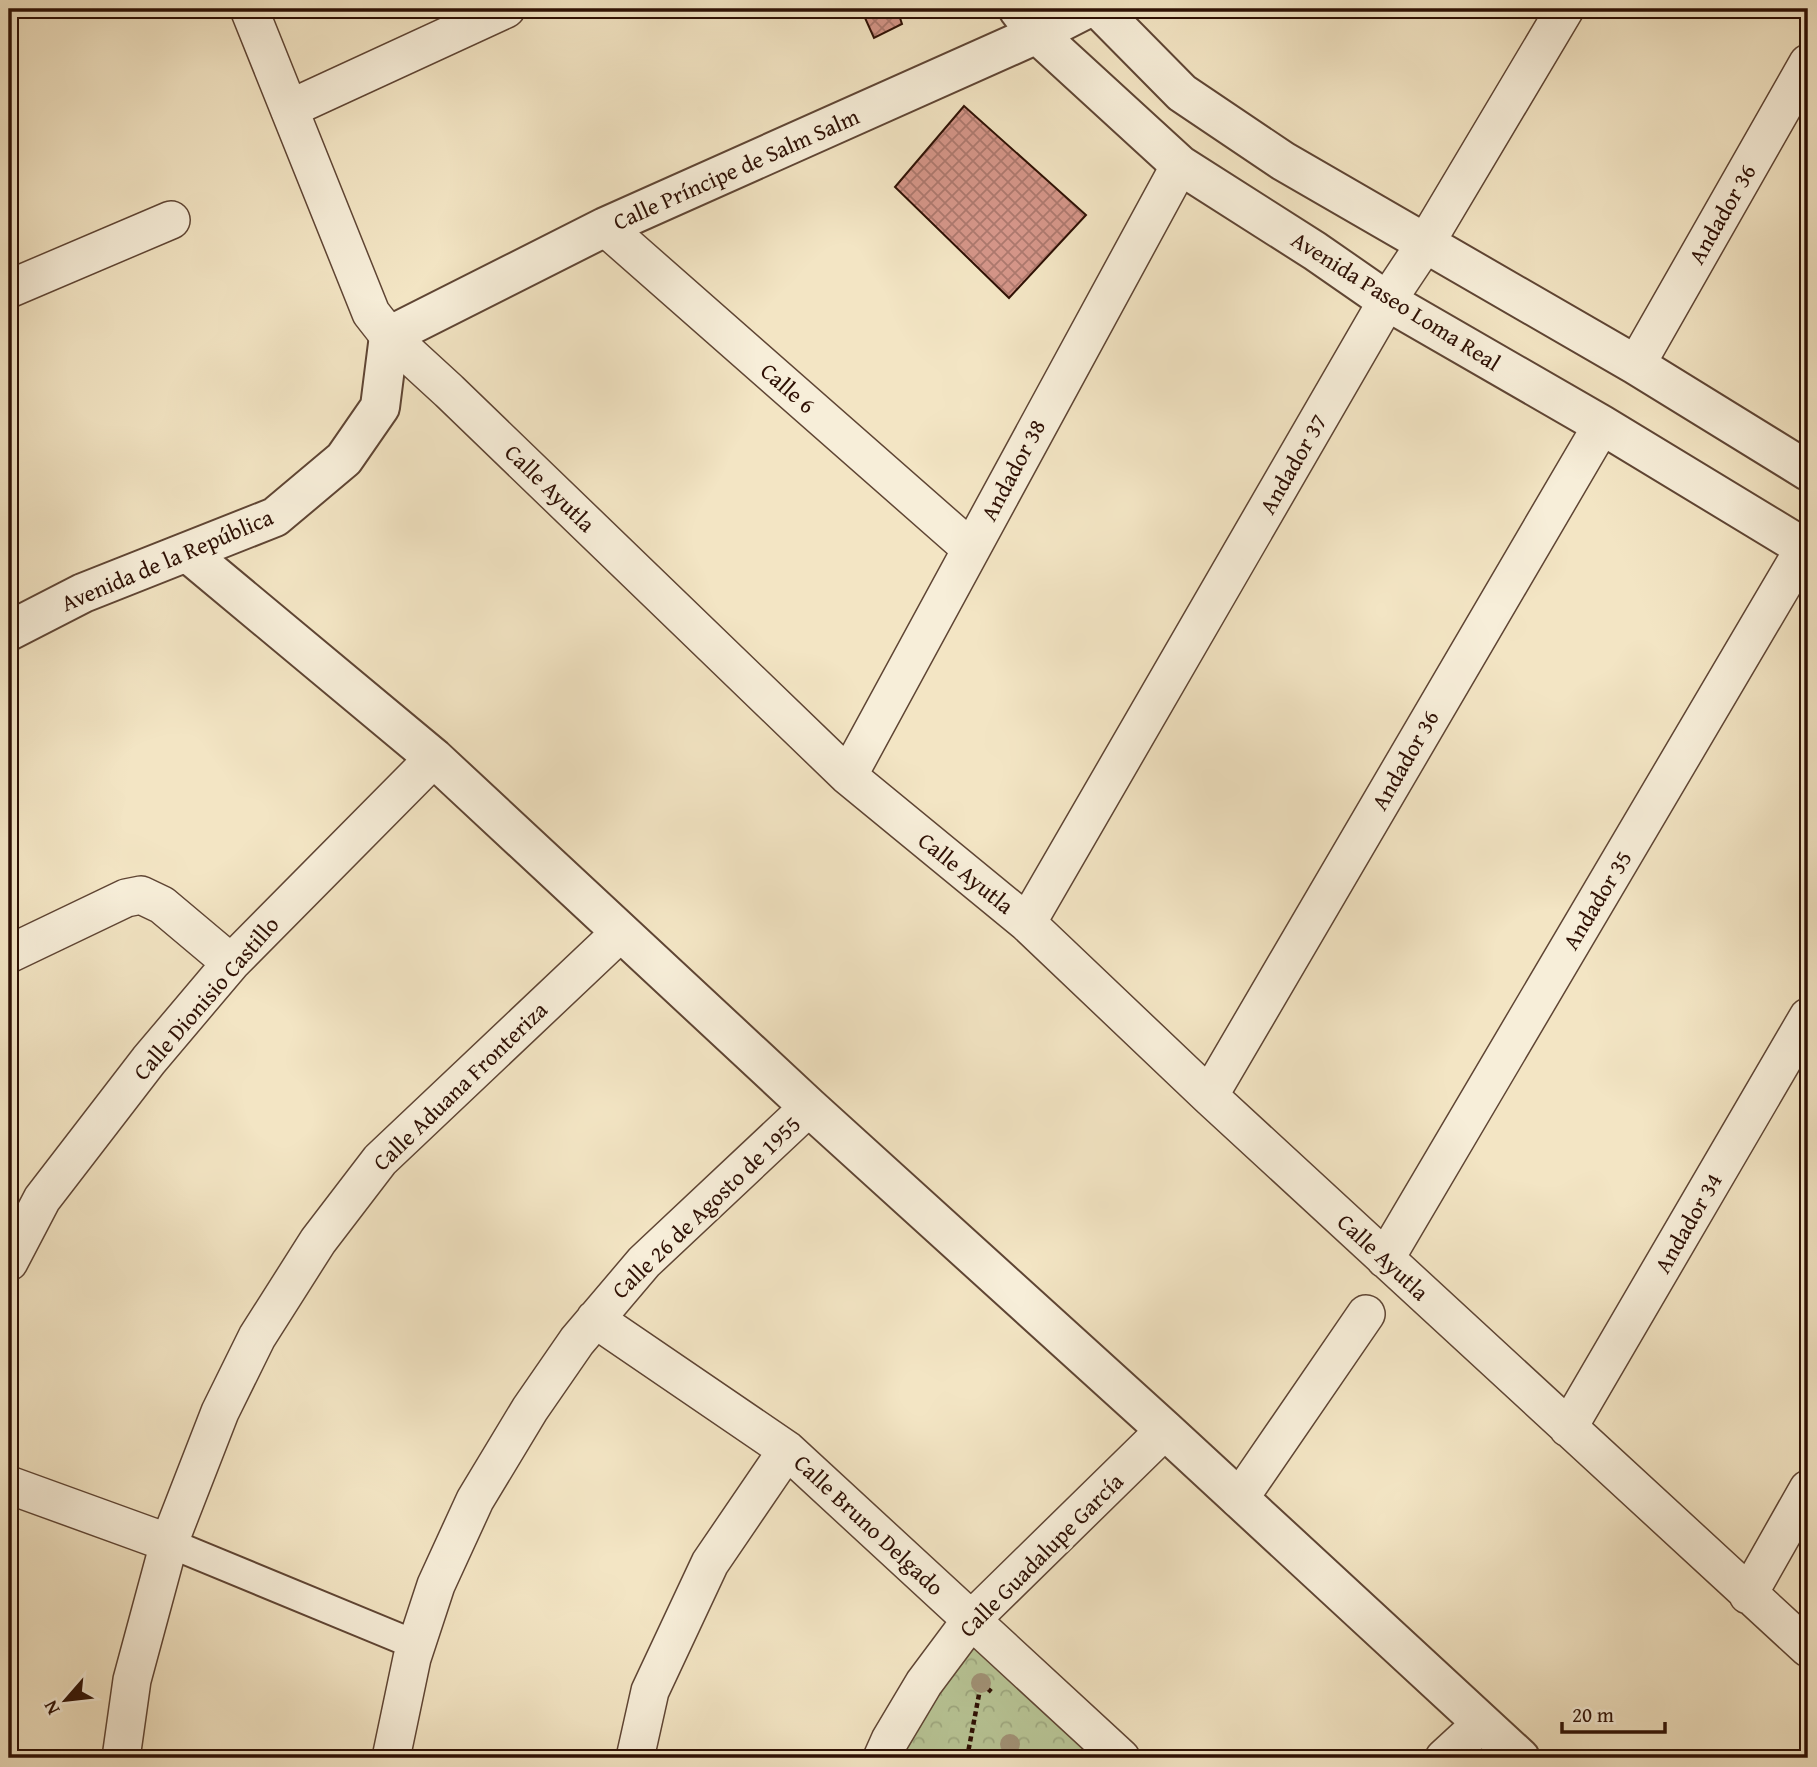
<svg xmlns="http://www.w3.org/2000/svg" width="1817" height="1767" font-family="'Gentium Book Plus',serif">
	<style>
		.park { fill: url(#park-crowns); stroke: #736a4d; stroke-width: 2 }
		.building { fill: url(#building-cross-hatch); stroke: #2e1004; stroke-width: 2 }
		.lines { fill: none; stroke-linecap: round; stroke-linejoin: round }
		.pedestrian-casing { stroke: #5f4534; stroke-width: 32 }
		.minor-casing { stroke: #5f4534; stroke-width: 40 }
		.tertiary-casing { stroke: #5f4534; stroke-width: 42 }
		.path { stroke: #2e1004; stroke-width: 4.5; stroke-dasharray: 5 3.5; stroke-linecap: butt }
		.pedestrian { stroke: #f7eed9; stroke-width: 28 }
		.minor { stroke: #f7eed9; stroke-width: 37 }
		.tertiary { stroke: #f7eed9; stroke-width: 38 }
		.tree { fill: #a19276 }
		.labels { text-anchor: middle; stroke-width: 6; stroke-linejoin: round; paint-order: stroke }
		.street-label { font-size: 23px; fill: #2e1004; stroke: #f7eed9 }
	</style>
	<defs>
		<pattern id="park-crowns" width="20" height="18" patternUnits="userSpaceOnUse" patternTransform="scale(1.75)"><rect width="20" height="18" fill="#b8c596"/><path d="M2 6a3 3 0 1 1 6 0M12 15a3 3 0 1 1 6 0" fill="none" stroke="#9ea880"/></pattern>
		<pattern id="building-cross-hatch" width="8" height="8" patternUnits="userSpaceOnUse" patternTransform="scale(1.75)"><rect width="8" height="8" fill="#d49588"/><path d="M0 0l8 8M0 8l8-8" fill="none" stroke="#ac786d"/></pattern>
	</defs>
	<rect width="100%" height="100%" fill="#f3e5c4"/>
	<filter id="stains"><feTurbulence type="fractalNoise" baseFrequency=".00286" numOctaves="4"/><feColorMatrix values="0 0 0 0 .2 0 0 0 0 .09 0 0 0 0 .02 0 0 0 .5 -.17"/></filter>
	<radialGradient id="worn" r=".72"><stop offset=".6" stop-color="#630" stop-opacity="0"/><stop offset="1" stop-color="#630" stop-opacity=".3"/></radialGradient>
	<path class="park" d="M 967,1625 L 1098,1758 L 884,1758 Z"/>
	<path class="building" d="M 861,9 L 897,9 L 902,24 L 874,38 Z
		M 964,106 L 1086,215 L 1009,298 L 895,187 Z"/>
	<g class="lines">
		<defs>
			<path id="pedestrian" d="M 169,1543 L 416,1645"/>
			<path id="minor" d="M 249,9 L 371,313 L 389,336 L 449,391 L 848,776 L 1027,923 L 1209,1096 L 1808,1648
				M 289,109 L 506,9
				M 605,227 L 970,548
				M 9,289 L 171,220
				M 1636,365 L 1808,63
				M 848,776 L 1180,165
				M 1027,923 L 1387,301 L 1425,244 L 1565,9
				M 9,954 L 126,898 L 141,895 L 162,905 L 231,963
				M 1209,1096 L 1602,425
				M 1385,1259 L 1808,542
				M 9,1262 L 42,1199 L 149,1060 L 231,963 L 434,758
				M 595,1319 L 787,1450 L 1121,1758
				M 1568,1428 L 1808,1017
				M 9,1485 L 169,1543
				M 1239,1499 L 1366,1314
				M 1748,1595 L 1808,1489
				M 121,1758 L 132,1680 L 169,1543 L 220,1412 L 257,1337 L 318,1241 L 380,1160 L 621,932
				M 391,1758 L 412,1658 L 436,1585 L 475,1500 L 530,1409 L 577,1341 L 644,1262 L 809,1107
				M 635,1758 L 650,1691 L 710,1563 L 787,1450
				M 882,1758 L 890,1740 L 924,1683 L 971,1620 L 1165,1430
				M 1444,1758 L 1482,1723"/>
			<path id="tertiary" d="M 1018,9 L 1037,34 L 1180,165 L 1315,251 L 1387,301 L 1602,425 L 1808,550
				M 1099,9 L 1182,93 L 1283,161 L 1636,365 L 1808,471
				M 188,553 L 434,758 L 809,1107 L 1165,1430 L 1520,1758
				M 9,631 L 83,593 L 275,517 L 344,459 L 380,407 L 389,336 L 605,227 L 1037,34 L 1086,9"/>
		</defs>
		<use href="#pedestrian" class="pedestrian-casing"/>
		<use href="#minor" class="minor-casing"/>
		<use href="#tertiary" class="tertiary-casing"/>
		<path class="path" d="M 981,1683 L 994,1694
			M 967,1758 L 981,1684"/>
		<use href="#pedestrian" class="pedestrian"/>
		<use href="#minor" class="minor"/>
		<use href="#tertiary" class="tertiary"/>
	</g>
	<g class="tree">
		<circle cx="981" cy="1683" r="10"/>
		<circle cx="1010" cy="1744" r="10"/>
	</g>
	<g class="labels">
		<g class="street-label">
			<text transform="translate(736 169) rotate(-24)" y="8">Calle Príncipe de Salm Salm</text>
			<text transform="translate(1722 214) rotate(-60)" y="8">Andador 36</text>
			<text transform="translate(1396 301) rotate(32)" y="8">Avenida Paseo Loma Real</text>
			<text transform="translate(788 388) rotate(41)" y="8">Calle 6</text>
			<text transform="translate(1293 464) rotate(-60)" y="8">Andador 37</text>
			<text transform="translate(1013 470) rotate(-62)" y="8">Andador 38</text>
			<text transform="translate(550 488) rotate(44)" y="8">Calle Ayutla</text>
			<text transform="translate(167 560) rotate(-23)" y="8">Avenida de la República</text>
			<text transform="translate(1405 760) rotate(-60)" y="8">Andador 36</text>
			<text transform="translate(966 873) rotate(39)" y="8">Calle Ayutla</text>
			<text transform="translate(1597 900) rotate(-59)" y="8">Andador 35</text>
			<text transform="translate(206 998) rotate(-49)" y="8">Calle Dionisio Castillo</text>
			<text transform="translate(460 1086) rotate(-44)" y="8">Calle Aduana Fronteriza</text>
			<text transform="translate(706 1207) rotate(-44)" y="8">Calle 26 de Agosto de 1955</text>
			<text transform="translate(1688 1223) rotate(-60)" y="8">Andador 34</text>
			<text transform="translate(1383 1257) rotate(43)" y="8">Calle Ayutla</text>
			<text transform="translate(869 1525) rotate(43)" y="8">Calle Bruno Delgado</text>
			<text transform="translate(1041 1555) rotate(-45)" y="8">Calle Guadalupe García</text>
		</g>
	</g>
	<rect width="1817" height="1767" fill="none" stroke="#f3e5c4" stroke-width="35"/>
	<rect x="10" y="10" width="1796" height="1746" fill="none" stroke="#2e1004" stroke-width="3.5"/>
	<rect x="18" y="18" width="1782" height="1732" fill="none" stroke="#2e1004" stroke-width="2"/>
	<g transform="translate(66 1700) rotate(242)" stroke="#f7eed9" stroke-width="5" paint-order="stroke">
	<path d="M0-5L12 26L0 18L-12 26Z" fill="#2e1004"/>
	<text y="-10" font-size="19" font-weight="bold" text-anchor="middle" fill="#2e1004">N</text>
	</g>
	<path d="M1562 1722v10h103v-10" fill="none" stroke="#2e1004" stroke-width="3.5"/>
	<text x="1572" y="1722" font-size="21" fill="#2e1004" stroke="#f7eed9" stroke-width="5" paint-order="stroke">20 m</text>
	<rect width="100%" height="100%" filter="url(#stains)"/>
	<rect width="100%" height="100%" fill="url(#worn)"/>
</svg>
